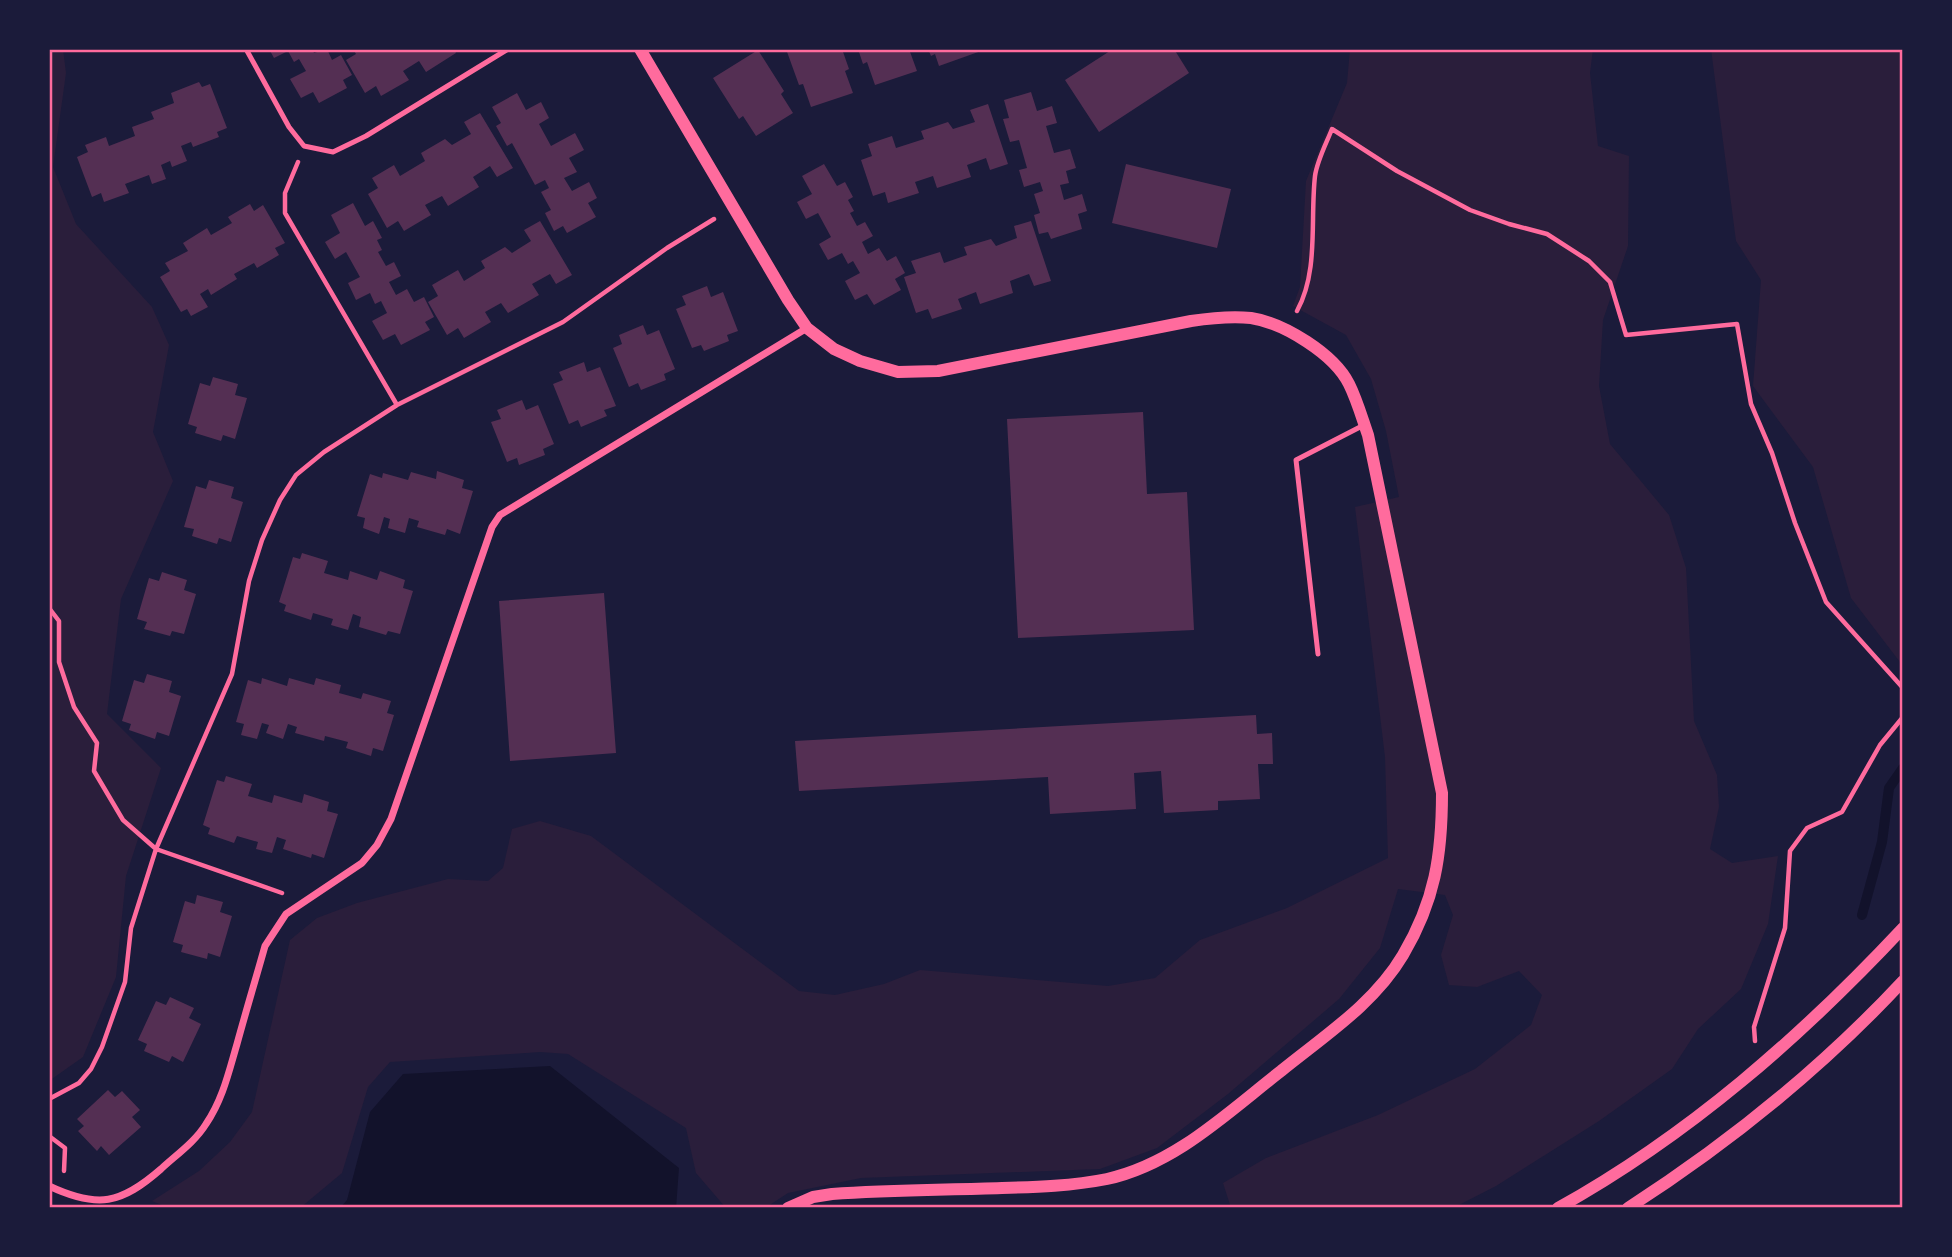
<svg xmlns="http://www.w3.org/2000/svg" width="1952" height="1257" font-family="'Alegreya Sans',sans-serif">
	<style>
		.green { fill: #2a1e3b }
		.water { fill: #12122b }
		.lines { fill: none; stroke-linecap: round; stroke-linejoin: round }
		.stream { stroke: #12122b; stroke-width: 10 }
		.building { fill: #542f53 }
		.path { stroke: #ff6b9d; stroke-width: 4.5 }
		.service { stroke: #ff6b9d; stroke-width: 5 }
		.minor { stroke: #ff6b9d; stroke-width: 7 }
		.tertiary { stroke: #ff6b9d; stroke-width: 12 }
		.neatline { fill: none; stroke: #ff6b9d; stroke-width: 2.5 }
	</style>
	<rect width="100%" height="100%" fill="#1b1b3a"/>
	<path class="green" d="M 49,49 L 63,49 L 66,73 L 53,167 L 76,224 L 152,307 L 169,345 L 153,432 L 173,481 L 121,599 L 107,714 L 161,768 L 126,876 L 116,977 L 83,1057 L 49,1081 Z
		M 1350,49 L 1593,49 L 1590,73 L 1598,146 L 1629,156 L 1628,246 L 1603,320 L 1599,386 L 1610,444 L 1669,515 L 1686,568 L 1694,721 L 1717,775 L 1719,807 L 1710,849 L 1732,863 L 1778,856 L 1768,924 L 1741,989 L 1698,1029 L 1672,1069 L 1599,1121 L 1496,1186 L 1453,1208 L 1231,1208 L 1223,1183 L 1266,1158 L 1378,1115 L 1475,1069 L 1531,1025 L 1542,995 L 1519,971 L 1477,987 L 1449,985 L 1441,955 L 1453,915 L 1445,895 L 1398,889 L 1380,948 L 1339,999 L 1228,1094 L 1157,1148 L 1100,1169 L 861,1178 L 788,1193 L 765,1208 L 726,1208 L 696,1173 L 686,1128 L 568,1054 L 540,1052 L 390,1062 L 368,1087 L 342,1173 L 300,1208 L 169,1208 L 152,1201 L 199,1171 L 230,1142 L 252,1112 L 290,940 L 317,918 L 357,903 L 448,879 L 488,881 L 503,868 L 512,829 L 540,821 L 591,836 L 799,991 L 835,995 L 884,984 L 920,970 L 1108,986 L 1155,978 L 1200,940 L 1287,908 L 1388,858 L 1385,757 L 1355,507 L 1399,497 L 1386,431 L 1371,379 L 1346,335 L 1293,306 L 1300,287 L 1306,181 L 1347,83 Z
		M 1711,49 L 1903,49 L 1903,666 L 1851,598 L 1813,467 L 1753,386 L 1761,280 L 1736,241 Z"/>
	<path class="water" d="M 550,1066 L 679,1168 L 676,1208 L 340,1208 L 347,1200 L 370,1112 L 403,1074 Z"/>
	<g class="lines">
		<path class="stream" d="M 1862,915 L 1882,842 L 1889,788 L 1903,768"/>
	</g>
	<path class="building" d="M 269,49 L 312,49 L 314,53 L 327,49 L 332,60 L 341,55 L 352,75 L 343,80 L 347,88 L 319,103 L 313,92 L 301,98 L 290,79 L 306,71 L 299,59 L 294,62 L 288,51 L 274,58 Z
		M 353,49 L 454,49 L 456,53 L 426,72 L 419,61 L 403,71 L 409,80 L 381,96 L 376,86 L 365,93 L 346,60 L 356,54 Z
		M 786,49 L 842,49 L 849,69 L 845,71 L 853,93 L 811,107 L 803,84 L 799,85 Z
		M 858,49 L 909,49 L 917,71 L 875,85 L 867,62 L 863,64 Z
		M 928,49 L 980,49 L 981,51 L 939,66 L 935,54 L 931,56 Z
		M 1113,49 L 1174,49 L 1189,73 L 1099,132 L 1065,80 Z
		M 758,50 L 784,91 L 781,94 L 793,113 L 756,136 L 743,116 L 739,119 L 713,78 Z
		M 199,82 L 202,87 L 210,84 L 227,128 L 217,132 L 219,137 L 193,147 L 191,142 L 181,146 L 187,161 L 172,167 L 170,161 L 161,165 L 166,179 L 152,184 L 149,175 L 125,184 L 129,193 L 104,202 L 101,193 L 92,197 L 77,157 L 88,152 L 85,145 L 106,137 L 109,146 L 135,136 L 132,127 L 154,119 L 151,112 L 174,103 L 171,93 Z
		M 1031,92 L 1037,111 L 1052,106 L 1057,123 L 1046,126 L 1054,153 L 1070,149 L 1076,168 L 1066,171 L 1069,183 L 1060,185 L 1064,200 L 1082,194 L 1087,211 L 1078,214 L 1082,229 L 1051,239 L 1048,232 L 1039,234 L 1034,215 L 1040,213 L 1034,194 L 1043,191 L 1040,182 L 1024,187 L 1019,170 L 1027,168 L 1019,140 L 1010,142 L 1003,119 L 1009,118 L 1004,100 Z
		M 517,93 L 526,110 L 541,102 L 549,118 L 539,124 L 551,146 L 575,133 L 584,150 L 569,158 L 577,172 L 564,178 L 572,191 L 589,182 L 597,198 L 588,203 L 596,217 L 567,233 L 563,226 L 554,231 L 545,213 L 551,210 L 541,192 L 549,188 L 545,180 L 535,185 L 512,143 L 507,146 L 496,126 L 501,123 L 492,107 Z
		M 988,104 L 1008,164 L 990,170 L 986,158 L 967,165 L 971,177 L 937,188 L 933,176 L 915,182 L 919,193 L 888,203 L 885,192 L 873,196 L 861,160 L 872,156 L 868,144 L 892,136 L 896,148 L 924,139 L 921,131 L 948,122 L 953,129 L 975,122 L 970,110 Z
		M 480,113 L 513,168 L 497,177 L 490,166 L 473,177 L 479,187 L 448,206 L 442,196 L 425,205 L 431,215 L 404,231 L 398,221 L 387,228 L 368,194 L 378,188 L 372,178 L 394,165 L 400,176 L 425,161 L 421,153 L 445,139 L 452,145 L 471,134 L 464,122 Z
		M 824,164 L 837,186 L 845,182 L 853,197 L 848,200 L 854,211 L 850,213 L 857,226 L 865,222 L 873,236 L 862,242 L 868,254 L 879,248 L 887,261 L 896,256 L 905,273 L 895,279 L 901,290 L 874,305 L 867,294 L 855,300 L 845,281 L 860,273 L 853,261 L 848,264 L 842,253 L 828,260 L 819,244 L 831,237 L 818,213 L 806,219 L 797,202 L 812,194 L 802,176 Z
		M 1126,164 L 1231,189 L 1217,248 L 1112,223 Z
		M 353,203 L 365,226 L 373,221 L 382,238 L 377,240 L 382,250 L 378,252 L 386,266 L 394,262 L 401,276 L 389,282 L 396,295 L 407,289 L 414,302 L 424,297 L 434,317 L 425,322 L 430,330 L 401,345 L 395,334 L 383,340 L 372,321 L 387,313 L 381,301 L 375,304 L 370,293 L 356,300 L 348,283 L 360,277 L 346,252 L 335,259 L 325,242 L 340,233 L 331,215 Z
		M 250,204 L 254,211 L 263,205 L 285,243 L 275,248 L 279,255 L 257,268 L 254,263 L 234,274 L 237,279 L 211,295 L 208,289 L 200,294 L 208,307 L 191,316 L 187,309 L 181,312 L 160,277 L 170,271 L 165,263 L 188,251 L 183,243 L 207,228 L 211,235 L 232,223 L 228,217 Z
		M 540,221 L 572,275 L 556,284 L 550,274 L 532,284 L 539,295 L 508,313 L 501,303 L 485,312 L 491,322 L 464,338 L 458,328 L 447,335 L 428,302 L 438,296 L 432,285 L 458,270 L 464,281 L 485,268 L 481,261 L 505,247 L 512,253 L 531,241 L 524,230 Z
		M 1031,221 L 1051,281 L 1034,286 L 1029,274 L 1010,281 L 1013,293 L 980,304 L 976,292 L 958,299 L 962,309 L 932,319 L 928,309 L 916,313 L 904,277 L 916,273 L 911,261 L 940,252 L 944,263 L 967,255 L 964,247 L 991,239 L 996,246 L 1017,238 L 1014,226 Z
		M 707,286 L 711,297 L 723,292 L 738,331 L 727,335 L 729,341 L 704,351 L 701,345 L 692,348 L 676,309 L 686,305 L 682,296 Z
		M 643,325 L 647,335 L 659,330 L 675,369 L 664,374 L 666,380 L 641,390 L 638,383 L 629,387 L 613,348 L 622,344 L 619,335 Z
		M 584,362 L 587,372 L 600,367 L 616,406 L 604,410 L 607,416 L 581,427 L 578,420 L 569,424 L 553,384 L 563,380 L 559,372 Z
		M 213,377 L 238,384 L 235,395 L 247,398 L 235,439 L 223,435 L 221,441 L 195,433 L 197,427 L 188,424 L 200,383 L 210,386 Z
		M 522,400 L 526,410 L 538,405 L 554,444 L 543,449 L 545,455 L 519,465 L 517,458 L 507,462 L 491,422 L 501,419 L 497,410 Z
		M 1143,412 L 1147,494 L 1187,492 L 1194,630 L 1018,638 L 1007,419 Z
		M 437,471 L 464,480 L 462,488 L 473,491 L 460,534 L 447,529 L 445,535 L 417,527 L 419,521 L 409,518 L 405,533 L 388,528 L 390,519 L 384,517 L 379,534 L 363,528 L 365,518 L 357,516 L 370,474 L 382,478 L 383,473 L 408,480 L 411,472 L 436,479 Z
		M 209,480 L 234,487 L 231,498 L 243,502 L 231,542 L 219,538 L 217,544 L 192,536 L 194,529 L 184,527 L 196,486 L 206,489 Z
		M 302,553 L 328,561 L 324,573 L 348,580 L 350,571 L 377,580 L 380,571 L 405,580 L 403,588 L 413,591 L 400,634 L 388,631 L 386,635 L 359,627 L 361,617 L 353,614 L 348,630 L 331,625 L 333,619 L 313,613 L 311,620 L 284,611 L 286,605 L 279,602 L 293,557 L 300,559 Z
		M 162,572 L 187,580 L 184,590 L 196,594 L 184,634 L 172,631 L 170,636 L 144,629 L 147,622 L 137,619 L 149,578 L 159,581 Z
		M 604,593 L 616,753 L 510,761 L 499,601 Z
		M 147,674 L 172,681 L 169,692 L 181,696 L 169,736 L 157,732 L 155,739 L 129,730 L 131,724 L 122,721 L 134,680 L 144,683 Z
		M 262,678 L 287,686 L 289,678 L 314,685 L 316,678 L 341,685 L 339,693 L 361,699 L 363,693 L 391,701 L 387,713 L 394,715 L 383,751 L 373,748 L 371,756 L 346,748 L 348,742 L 325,736 L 324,741 L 295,733 L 297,727 L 288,724 L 283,739 L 266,733 L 269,725 L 262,723 L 257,739 L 241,735 L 244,724 L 236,722 L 248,680 L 261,684 Z
		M 1256,715 L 1257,734 L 1272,733 L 1273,764 L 1258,764 L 1260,799 L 1218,801 L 1218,810 L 1164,813 L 1161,771 L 1134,773 L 1136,809 L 1050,814 L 1048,777 L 799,791 L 795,741 Z
		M 226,776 L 252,784 L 248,796 L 272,803 L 274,795 L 302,803 L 304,794 L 329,802 L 327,811 L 338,814 L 324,858 L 312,854 L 311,858 L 283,849 L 286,840 L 277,837 L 272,853 L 256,849 L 258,842 L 237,836 L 234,843 L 208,834 L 210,828 L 203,825 L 217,780 L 224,782 Z
		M 197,895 L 223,902 L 220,912 L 232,916 L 220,957 L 208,953 L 207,959 L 181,952 L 183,945 L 173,942 L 185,901 L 195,904 Z
		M 170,997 L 194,1008 L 189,1018 L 201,1024 L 183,1062 L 172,1056 L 169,1062 L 144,1051 L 147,1044 L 138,1040 L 156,1001 L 166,1005 Z
		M 108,1090 L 115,1097 L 122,1091 L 140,1110 L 132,1117 L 141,1127 L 109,1155 L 101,1146 L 97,1151 L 78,1131 L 84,1126 L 77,1119 Z"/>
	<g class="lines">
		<path class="path" d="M 298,162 L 285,193 L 285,213 L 397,405
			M 1297,311 C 1319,271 1310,220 1315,176 C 1317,161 1326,144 1332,129 L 1397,171 L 1470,210 L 1509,224 L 1547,234 L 1589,261 L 1610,282 L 1626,335 L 1737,324 L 1751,404 L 1772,453 L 1795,523 L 1826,602 L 1903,688
			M 49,608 L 59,621 L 59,662 L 74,707 L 97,743 L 94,771 L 123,820 L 156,849 L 131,928 L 125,982 L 102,1047 L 91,1069 L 79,1083 L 49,1099
			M 282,893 L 156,849 L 232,674 L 249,581 L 262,540 L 280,500 L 296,475 L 324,452 L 397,405 L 563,322 L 667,248 L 714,219
			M 1755,1041 L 1754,1027 L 1785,928 L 1790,851 L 1807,828 L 1842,812 L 1880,745 L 1903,717
			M 49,1136 L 65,1148 L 64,1171"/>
		<path class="service" d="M 246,49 L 289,127 L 304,146 L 333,152 L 366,136 L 508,49
			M 1318,654 L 1296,460 L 1364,425"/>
		<path class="minor" d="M 49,1186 C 98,1209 121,1204 161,1169 C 176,1155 195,1142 206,1124 C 223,1099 229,1071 237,1044 C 246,1011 256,978 265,946 L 286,914 L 362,863 L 377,845 L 391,819 L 492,527 L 500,515 L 807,328"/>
		<path class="tertiary" d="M 640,49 L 788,300 L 807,328 L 834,349 L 860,361 L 898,372 L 938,371 L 1191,321 C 1211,318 1232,316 1251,318 C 1284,323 1334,354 1349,384 C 1357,400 1362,418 1368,435 L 1442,793 C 1442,855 1435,901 1403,955 C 1374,1004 1324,1036 1281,1071 C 1227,1113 1175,1164 1107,1179 C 1072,1186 1037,1187 1002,1188 C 945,1190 889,1190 832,1194 L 813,1197 L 788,1208
			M 1558,1208 C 1689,1135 1801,1037 1903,928
			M 1628,1208 C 1729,1143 1821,1069 1903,981"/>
	</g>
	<rect width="1952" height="1257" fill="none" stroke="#1b1b3a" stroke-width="102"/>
	<rect x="51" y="51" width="1850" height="1155" class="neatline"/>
</svg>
